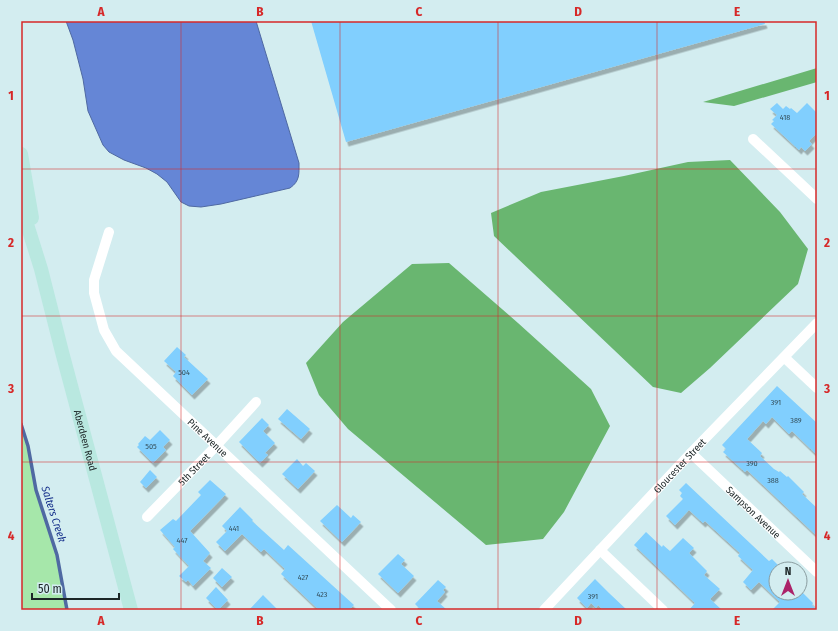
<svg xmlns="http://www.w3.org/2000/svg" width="838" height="631" font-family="'Fira Sans Condensed',sans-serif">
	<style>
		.green { fill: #a6e7aa }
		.forest { fill: #69b670 }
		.water { fill: #6586d6; stroke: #4f69a2 }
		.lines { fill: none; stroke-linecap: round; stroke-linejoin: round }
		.stream { stroke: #4f69a2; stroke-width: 3.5 }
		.building { fill: #81cffe; filter: url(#shadow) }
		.minor { stroke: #fff; stroke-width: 10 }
		.secondary { stroke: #b9e8e0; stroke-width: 14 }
		.grid { fill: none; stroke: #d62828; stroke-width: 1; stroke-opacity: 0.55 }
		.labels { text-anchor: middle; stroke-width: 3; stroke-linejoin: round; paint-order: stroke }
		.number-label { font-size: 8px; fill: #35505d }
		.street-label { font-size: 10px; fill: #1c2627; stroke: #d3edf0 }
		.water-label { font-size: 11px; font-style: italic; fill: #122d89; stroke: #d3edf0 }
		.neatline { fill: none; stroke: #d62828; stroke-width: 1.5 }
		.grid-label { font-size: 13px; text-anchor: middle; font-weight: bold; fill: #d62828 }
	</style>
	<defs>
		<filter id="shadow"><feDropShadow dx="2.5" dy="4.5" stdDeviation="0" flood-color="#0004"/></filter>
	</defs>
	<rect width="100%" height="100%" fill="#d3edf0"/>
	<path class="green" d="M 21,424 L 28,446 L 36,490 L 57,555 L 67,610 L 21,610 Z"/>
	<path class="forest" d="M 817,68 L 817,82 L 734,106 L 703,102 Z
		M 730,160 L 780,212 L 808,249 L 798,284 L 710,368 L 681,393 L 653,387 L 494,236 L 491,213 L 541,192 L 624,176 L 688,162 Z
		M 449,263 L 518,323 L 591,389 L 610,426 L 564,512 L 543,539 L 486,545 L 348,429 L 319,395 L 306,363 L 343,322 L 412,264 Z"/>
	<path class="water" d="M 66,21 L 256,21 L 299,163 C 299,174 300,181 290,188 L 221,204 L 201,207 L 189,206 L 181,202 L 167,182 L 157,174 L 146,168 L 124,160 L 109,152 L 103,145 L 88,111 L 83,79 L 73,40 Z"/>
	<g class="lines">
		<path class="stream" d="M 21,424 L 28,446 L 36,490 L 57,555 L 67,610"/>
	</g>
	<path class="building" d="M 311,21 L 764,21 L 765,24 L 346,142 Z
		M 777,103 L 783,109 L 786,106 L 790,109 L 791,108 L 797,113 L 807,103 L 817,113 L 817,133 L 809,141 L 812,144 L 805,151 L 801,147 L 799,150 L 771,124 L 774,121 L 772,120 L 777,115 L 770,109 Z
		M 177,347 L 186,355 L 184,357 L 208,379 L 192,395 L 173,376 L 176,372 L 164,361 Z
		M 777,386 L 817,423 L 817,455 L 792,431 L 789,434 L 772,417 L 766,424 L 763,421 L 747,439 L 762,453 L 760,456 L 774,469 L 779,472 L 780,471 L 787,477 L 788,476 L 804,492 L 802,494 L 817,508 L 817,536 L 747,470 L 745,472 L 723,452 L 726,449 L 722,445 Z
		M 287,409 L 310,429 L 301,439 L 278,419 Z
		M 262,418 L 269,425 L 263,431 L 275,443 L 265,453 L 268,455 L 260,463 L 239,442 Z
		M 160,430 L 170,440 L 163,447 L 166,450 L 153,463 L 137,447 L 139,445 L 138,444 L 145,436 L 150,440 Z
		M 297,459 L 303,466 L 306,463 L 315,471 L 298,489 L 282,474 Z
		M 150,470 L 157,477 L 146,488 L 140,482 Z
		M 210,480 L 226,494 L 190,531 L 210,553 L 203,561 L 211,568 L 193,586 L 188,580 L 186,582 L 179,576 L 189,566 L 173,549 L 175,547 L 160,530 L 173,519 L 176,521 L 201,495 L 198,492 Z
		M 686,483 L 769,561 L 772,559 L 778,565 L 776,567 L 776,593 L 803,593 L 813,603 L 812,605 L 817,610 L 772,610 L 780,602 L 759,582 L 751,590 L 743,582 L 753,570 L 738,556 L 740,553 L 705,521 L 703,523 L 689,510 L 675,525 L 666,516 L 683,499 L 680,496 L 682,493 L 679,490 Z
		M 337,505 L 351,518 L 353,515 L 361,522 L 342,542 L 320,521 Z
		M 240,507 L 253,520 L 252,521 L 284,550 L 288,545 L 354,605 L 349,610 L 319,610 L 281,574 L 285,569 L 264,549 L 261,552 L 242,534 L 225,551 L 216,542 L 227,531 L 222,526 Z
		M 646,532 L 662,547 L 663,545 L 670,551 L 683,538 L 694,548 L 689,553 L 707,571 L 704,575 L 720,589 L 710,599 L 722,610 L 689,610 L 695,603 L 634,545 Z
		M 398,554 L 405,560 L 401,564 L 414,576 L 398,593 L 378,574 Z
		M 222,568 L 232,577 L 222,587 L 213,578 Z
		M 595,579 L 609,593 L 627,610 L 603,610 L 598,605 L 596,608 L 591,603 L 587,608 L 577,598 Z
		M 438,580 L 446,587 L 443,590 L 445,592 L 437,601 L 447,610 L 421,610 L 415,604 Z
		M 216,587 L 228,600 L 218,610 L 206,598 Z
		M 263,595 L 278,610 L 249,610 Z"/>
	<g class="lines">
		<g class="minor">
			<path d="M 753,139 L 817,199"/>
			<path id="s1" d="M 109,232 L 94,280 L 94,293 L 104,330 L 116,351 L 391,610"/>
			<path d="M 785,358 L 817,388"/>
			<path id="s2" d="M 691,453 L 817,572"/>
			<path id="s3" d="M 147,517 L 216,446 L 256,402"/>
			<path d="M 600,550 L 663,610"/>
			<path id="s4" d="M 544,610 L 691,453 L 817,323"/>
		</g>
		<g class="secondary">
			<path d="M 21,154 L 32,218"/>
			<path id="s5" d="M 21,205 L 41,269 L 62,352 L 131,610"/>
		</g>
	</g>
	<path class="grid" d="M 181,21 L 181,610M 340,21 L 340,610M 498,21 L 498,610M 657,21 L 657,610M 21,169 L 817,169M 21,316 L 817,316M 21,462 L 817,462"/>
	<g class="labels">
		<g class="number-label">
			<text x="785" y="120">418</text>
			<text x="184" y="375">504</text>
			<text x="776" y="405">391</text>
			<text x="796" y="423">389</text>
			<text x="151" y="449">505</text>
			<text x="752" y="466">390</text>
			<text x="773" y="483">388</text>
			<text x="234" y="531">441</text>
			<text x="182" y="543">447</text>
			<text x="303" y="580">427</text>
			<text x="322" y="597">423</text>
			<text x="593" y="599">391</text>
		</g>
		<g class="street-label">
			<text dy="4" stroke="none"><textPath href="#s1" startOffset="252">Pine Avenue</textPath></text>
			<text dy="4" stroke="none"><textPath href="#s5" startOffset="244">Aberdeen Road</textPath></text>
			<text dy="4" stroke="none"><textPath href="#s4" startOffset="198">Gloucester Street</textPath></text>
			<text dy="4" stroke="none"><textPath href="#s3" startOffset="67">5th Street</textPath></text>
			<text dy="4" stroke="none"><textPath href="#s2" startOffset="86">Sampson Avenue</textPath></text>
		</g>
		<g class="water-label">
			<text transform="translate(54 514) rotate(72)" y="4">Salters Creek</text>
		</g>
	</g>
	<rect width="838" height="631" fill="none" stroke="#d3edf0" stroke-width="44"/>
	<g transform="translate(788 581)"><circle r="19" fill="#d3edf0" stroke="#8a9da0"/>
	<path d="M0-3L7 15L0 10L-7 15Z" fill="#ab2369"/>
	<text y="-6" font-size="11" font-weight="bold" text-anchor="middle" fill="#1c2627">N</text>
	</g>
	<path d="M32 593v6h87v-6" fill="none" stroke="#1c2627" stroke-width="2"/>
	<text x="38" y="593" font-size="12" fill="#1c2627" stroke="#d3edf0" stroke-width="3" paint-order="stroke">50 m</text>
	<rect x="22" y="22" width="794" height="587" class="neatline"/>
	<g class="grid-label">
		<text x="101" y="16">A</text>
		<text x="260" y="16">B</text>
		<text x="419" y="16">C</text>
		<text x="578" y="16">D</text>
		<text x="737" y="16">E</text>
		<text x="11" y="100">1</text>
		<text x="827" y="100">1</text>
		<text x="11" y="247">2</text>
		<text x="827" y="247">2</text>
		<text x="11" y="393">3</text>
		<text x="827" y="393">3</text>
		<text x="11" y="540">4</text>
		<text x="827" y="540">4</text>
		<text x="101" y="625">A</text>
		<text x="260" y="625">B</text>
		<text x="419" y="625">C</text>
		<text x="578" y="625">D</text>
		<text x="737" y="625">E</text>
	</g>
</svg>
